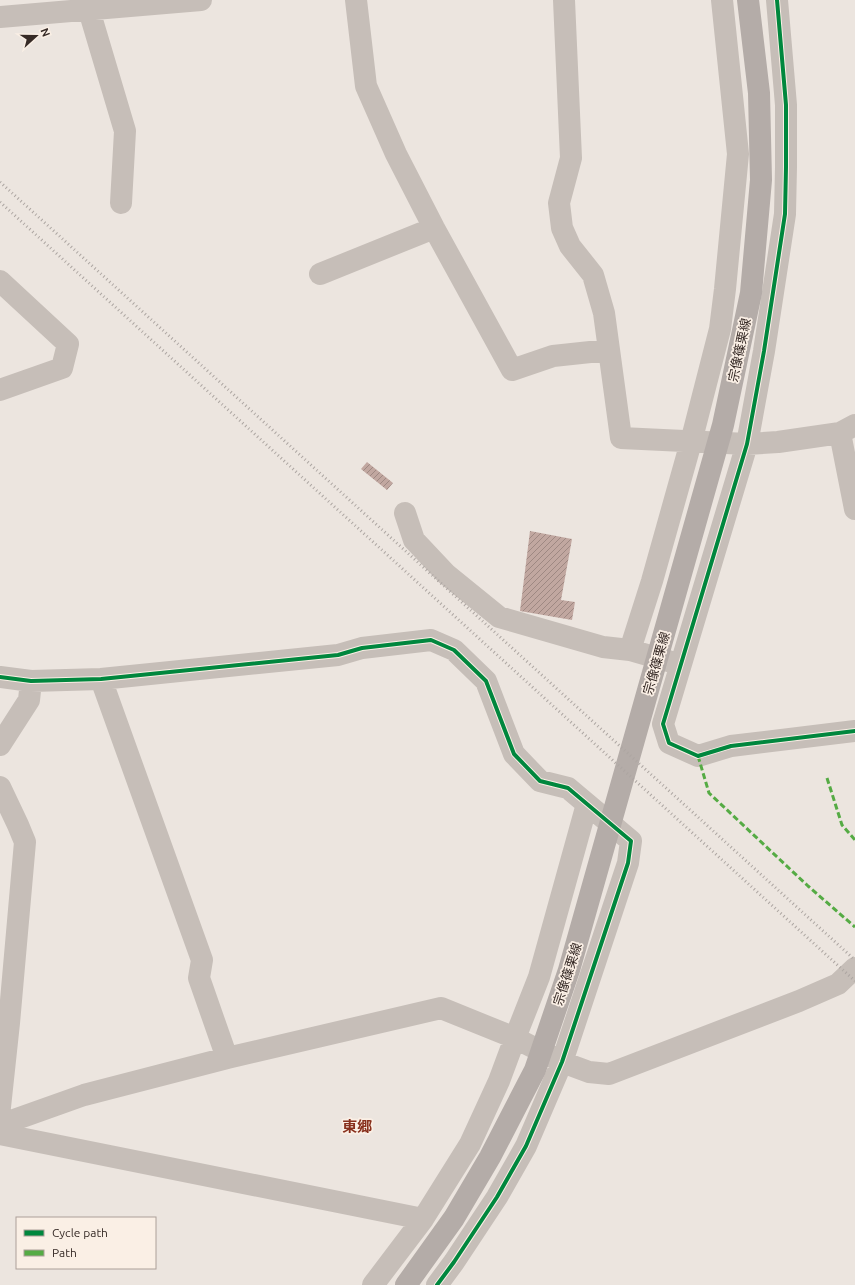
<svg xmlns="http://www.w3.org/2000/svg" width="855" height="1285" font-family="Ubuntu,'Noto Sans JP',sans-serif">
	<style>
		.building { fill: url(#building-hatch) }
		.lines { fill: none; stroke-linecap: round; stroke-linejoin: round }
		.street { stroke: #c6beb8; stroke-width: 22 }
		.primary { stroke: #b4aca8; stroke-width: 22 }
		.rail { stroke: #ada6a2; stroke-width: 3; stroke-dasharray: 1 3; stroke-linecap: butt }
		.quiet { stroke: #55ab44; stroke-width: 3; stroke-dasharray: 6 3; stroke-linecap: butt }
		.cycleway-casing { stroke: #faefe5; stroke-width: 6 }
		.cycleway { stroke: #00873e; stroke-width: 4 }
		.labels { text-anchor: middle; stroke-width: 3.5; stroke-linejoin: round; paint-order: stroke }
		.street-label { font-size: 13px; fill: #362a26; stroke: #faefe5 }
		.quarter-label { font-size: 15px; font-weight: bold; fill: #88301d; stroke: #faefe5 }
	</style>
	<defs>
		<pattern id="building-hatch" width="6" height="6" patternUnits="userSpaceOnUse"><rect width="6" height="6" fill="#c1a7a0"/><path d="M-1 1l2-2M0 6l6-6M5 7l2-2" fill="none" stroke="#9e8882"/></pattern>
	</defs>
	<rect width="100%" height="100%" fill="#ece5df"/>
	<path class="building" d="M 367,462 L 393,483 L 387,490 L 361,469 Z
		M 530,531 L 572,539 L 561,600 L 575,602 L 572,620 L 520,611 Z"/>
	<g class="lines">
		<path class="street" d="M 356,0 L 366,86 L 396,154 L 434,228 L 512,370 L 553,356 L 609,350
			M 564,0 L 571,158 L 559,203 L 562,228 L 570,246 L 593,275 L 604,313 L 621,438 L 747,444 L 778,442 L 840,433 L 855,425
			M 777,0 L 786,105 L 786,167 L 785,214 L 764,351 L 747,444 L 663,724 L 669,743 L 698,756 L 731,746 L 855,731
			M 89,10 L 125,131 L 121,203
			M 0,17 L 201,0
			M 320,274 L 434,228
			M 0,281 L 68,344 L 62,368 L 0,390
			M 840,433 L 855,509
			M 405,513 L 414,540 L 446,574 L 499,617 L 603,647 L 630,650 L 675,663
			M 630,650 L 652,581 L 691,442 L 720,329 L 725,289 L 738,154 L 722,0
			M 0,677 L 31,681 L 101,679 L 338,655 L 362,648 L 431,640 L 454,650 L 486,681 L 514,754 L 540,781 L 568,788 L 631,841 L 628,863 L 562,1062 L 526,1146 L 497,1197 L 454,1262 L 437,1285
			M 101,679 L 202,960 L 199,978 L 227,1058
			M 0,745 L 29,700 L 31,681
			M 0,787 L 18,825 L 25,842 L 9,1023 L 0,1107
			M 0,1125 L 84,1095 L 227,1058 L 441,1008 L 515,1038 L 562,1062 L 589,1072 L 609,1074 L 799,1001 L 838,984 L 855,968
			M 0,1134 L 423,1219
			M 373,1285 L 423,1219 L 470,1144 L 499,1081 L 515,1038 L 539,977 L 587,804"/>
		<path class="primary" d="M 406,1285 L 454,1218 L 490,1157 L 535,1070 L 569,970 L 723,425 L 751,293 L 761,180 L 759,93 L 748,0"/>
		<path class="rail" d="M 0,182 L 855,960
			M 0,202 L 855,981"/>
		<path class="quiet" d="M 698,756 L 709,793 L 808,886 L 855,927
			M 827,778 L 842,825 L 855,840"/>
		<defs>
			<path id="cycleway" d="M 777,0 L 786,105 L 786,167 L 785,214 L 764,351 L 747,444 L 663,724 L 669,743 L 698,756 L 731,746 L 855,731
				M 0,677 L 31,681 L 101,679 L 338,655 L 362,648 L 431,640 L 454,650 L 486,681 L 514,754 L 540,781 L 568,788 L 631,841 L 628,863 L 562,1062 L 526,1146 L 497,1197 L 454,1262 L 437,1285"/>
		</defs>
		<use href="#cycleway" class="cycleway-casing"/>
		<use href="#cycleway" class="cycleway"/>
	</g>
	<g class="labels">
		<g class="street-label">
			<text transform="translate(739 350) rotate(-78)" y="5">宗像篠栗線</text>
			<text transform="translate(656 663) rotate(-74)" y="5">宗像篠栗線</text>
			<text transform="translate(567 974) rotate(-72)" y="5">宗像篠栗線</text>
		</g>
		<g class="quarter-label">
			<text x="357" y="1132">東郷</text>
		</g>
	</g>
	<rect x="16" y="1217" width="140" height="52" fill="#faefe5" stroke="#aca099"/>
	<rect x="24" y="1230" width="20" height="6" fill="#00873e" stroke="#aca099"/>
	<text x="52" y="1237" font-size="12" fill="#362a26">Cycle path</text>
	<rect x="24" y="1250" width="20" height="6" fill="#55ab44" stroke="#aca099"/>
	<text x="52" y="1257" font-size="12" fill="#362a26">Path</text>
	<g transform="translate(36 36) rotate(69)" stroke="#faefe5" stroke-width="3" paint-order="stroke">
	<path d="M0-3L7 15L0 10L-7 15Z" fill="#362a26"/>
	<text y="-6" font-size="11" font-weight="bold" text-anchor="middle" fill="#362a26">N</text>
	</g>
</svg>
